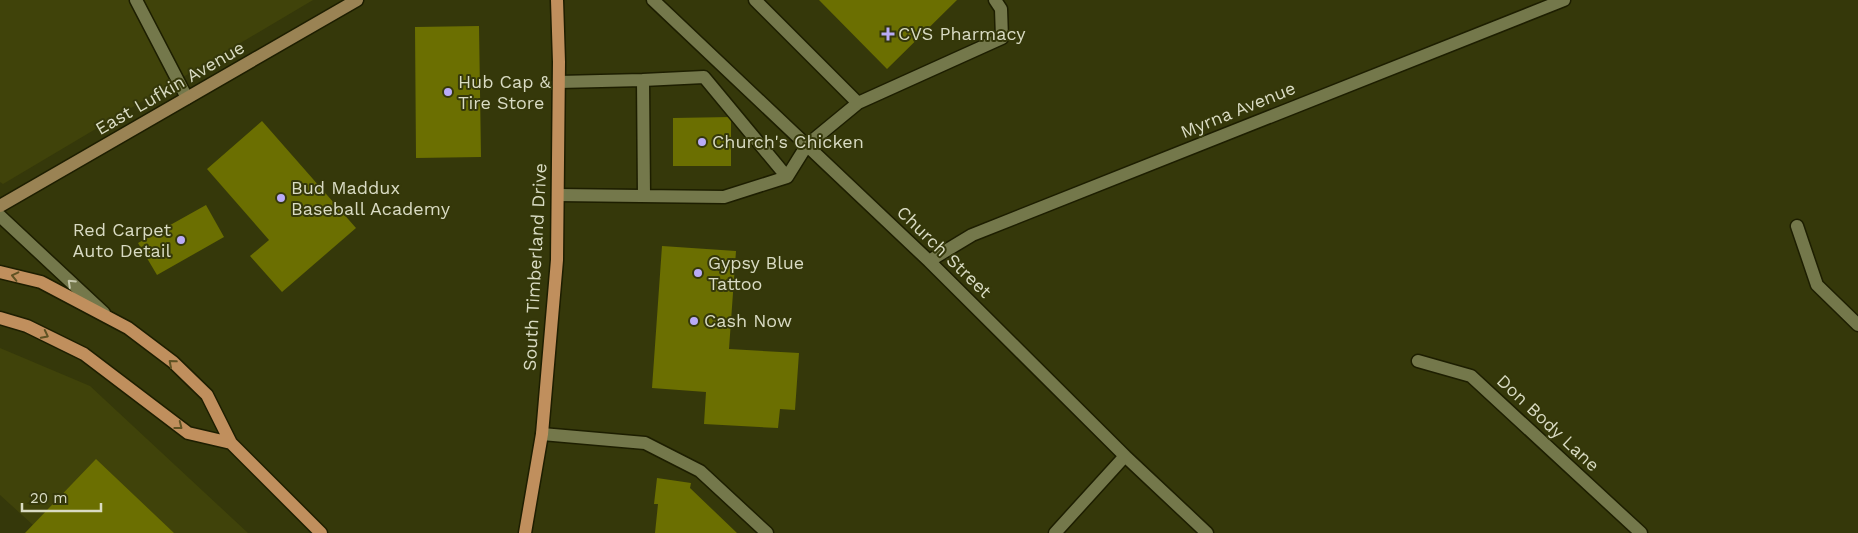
<svg xmlns="http://www.w3.org/2000/svg" width="1858" height="533" font-family="'Work Sans',sans-serif">
	<style>
		.built { fill: #40430a }
		.building { fill: #6b6f01 }
		.lines { fill: none; stroke-linecap: round; stroke-linejoin: round }
		.lane-casing { stroke: #1d1e00; stroke-width: 15 }
		.street-casing { stroke: #1d1e00; stroke-width: 15 }
		.secondary-casing { stroke: #1d1e00; stroke-width: 15 }
		.primary-casing { stroke: #1d1e00; stroke-width: 15 }
		.lane { stroke: #74784b; stroke-width: 12 }
		.street { stroke: #74784b; stroke-width: 12 }
		.secondary { stroke: #9a8354; stroke-width: 12 }
		.primary { stroke: #c08f5d; stroke-width: 12 }
		.oneway { stroke: #5f5223 }
		.oneway2 { stroke: #c5c7ab }
		.poi-dot { fill: #b9abf7; stroke: #35380a; stroke-width: 2 }
		.labels { text-anchor: middle; stroke-width: 4; stroke-linejoin: round; paint-order: stroke }
		.poi-label { font-size: 18px; fill: #d9dbc3; stroke: #35380a; text-anchor: start }
		.street-label { font-size: 18px; fill: #d9dbc3; stroke: #35380a }
	</style>
	<rect width="100%" height="100%" fill="#35380a"/>
	<path class="built" d="M 0,0 L 313,0 L 3,184 L 0,182 Z
		M 0,348 L 90,386 L 248,533 L 26,533 L 33,525 L 0,495 Z"/>
	<path class="building" d="M 819,0 L 957,0 L 887,69 Z
		M 479,26 L 481,157 L 416,158 L 415,27 Z
		M 731,117 L 731,166 L 673,166 L 673,118 Z
		M 262,121 L 356,228 L 282,292 L 250,256 L 269,240 L 207,169 Z
		M 206,205 L 224,237 L 157,275 L 138,243 Z
		M 662,246 L 736,251 L 729,349 L 799,353 L 795,410 L 780,409 L 778,428 L 704,424 L 706,392 L 652,388 Z
		M 96,459 L 174,533 L 25,533 Z
		M 657,478 L 691,483 L 690,488 L 737,533 L 655,533 L 658,504 L 654,504 Z"/>
	<g class="lines">
		<defs>
			<path id="lane" d="M 136,0 L 187,98
				M 755,0 L 858,103 L 1002,38 L 1001,9 L 995,0
				M 643,80 L 704,77 L 787,177
				M 559,82 L 643,80 L 644,196
				M 558,195 L 724,197 L 787,177 L 807,145 L 858,103"/>
			<path id="street" d="M 653,0 L 929,261 L 1125,456 L 1207,533
				M 0,216 L 104,313
				M 1797,226 L 1817,285 L 1858,325
				M 929,261 L 972,235 L 1564,0
				M 1418,361 L 1471,376 L 1641,533
				M 542,434 L 645,443 L 700,471 L 767,533
				M 1055,533 L 1125,456"/>
			<path id="secondary" d="M 0,206 L 357,0"/>
			<path id="primary" d="M 0,272 L 41,282 L 128,328 L 173,362 L 207,395 L 231,443 L 321,533
				M 0,318 L 27,326 L 84,354 L 188,433 L 231,443
				M 525,533 L 542,434 L 557,260 L 559,62 L 557,0"/>
		</defs>
		<use href="#lane" class="lane-casing"/>
		<use href="#street" class="street-casing"/>
		<use href="#secondary" class="secondary-casing"/>
		<use href="#primary" class="primary-casing"/>
		<use href="#lane" class="lane"/>
		<use href="#street" class="street"/>
		<use href="#secondary" class="secondary"/>
		<use href="#primary" class="primary"/>
	</g>
	<defs><path id="oneway-chevron" d="M-2-3.5L2.5 0L-2 3.5" fill="none" stroke-width="1.6" stroke-linecap="round" stroke-linejoin="round" transform="scale(1.25)"/></defs>
	<g class="oneway">
		<use href="#oneway-chevron" transform="translate(15 276) rotate(-167)"/>
		<use href="#oneway-chevron" transform="translate(45 335) rotate(27)"/>
		<use href="#oneway-chevron" transform="translate(172 363) rotate(-139)"/>
		<use href="#oneway-chevron" transform="translate(179 426) rotate(38)"/>
	</g>
	<use class="oneway2" href="#oneway-chevron" transform="translate(71 283) rotate(-137)"/>
	<g class="poi-dot">
		<path d="M885.5 26.5h5v5h5v5h-5v5h-5v-5h-5v-5h5z"/>
		<circle cx="448" cy="92" r="5"/>
		<circle cx="702" cy="142" r="5"/>
		<circle cx="281" cy="198" r="5"/>
		<circle cx="181" cy="240" r="5"/>
		<circle cx="698" cy="273" r="5"/>
		<circle cx="694" cy="321" r="5"/>
	</g>
	<g class="labels">
		<g class="poi-label">
			<text x="898" y="40">CVS Pharmacy</text>
			<text x="458" y="88">Hub Cap &amp;<tspan x="458" dy="21">Tire Store</tspan></text>
			<text x="712" y="148">Church's Chicken</text>
			<text x="291" y="194">Bud Maddux<tspan x="291" dy="21">Baseball Academy</tspan></text>
			<text x="171" y="236" text-anchor="end">Red Carpet<tspan x="171" dy="21">Auto Detail</tspan></text>
			<text x="708" y="269">Gypsy Blue<tspan x="708" dy="21">Tattoo</tspan></text>
			<text x="704" y="327">Cash Now</text>
		</g>
		<g class="street-label">
			<text transform="translate(170 88) rotate(-30)" y="6">East Lufkin Avenue</text>
			<text transform="translate(1238 110) rotate(-22)" y="6">Myrna Avenue</text>
			<text transform="translate(944 252) rotate(44)" y="6">Church Street</text>
			<text transform="translate(535 267) rotate(-87)" y="6">South Timberland Drive</text>
			<text transform="translate(1548 423) rotate(43)" y="6">Don Body Lane</text>
		</g>
	</g>
	<path d="M22 503v8h79v-8" fill="none" stroke="#d9dbc3" stroke-width="2.5"/>
	<text x="30" y="503" font-size="15" fill="#d9dbc3" stroke="#35380a" stroke-width="4" paint-order="stroke">20 m</text>
</svg>
